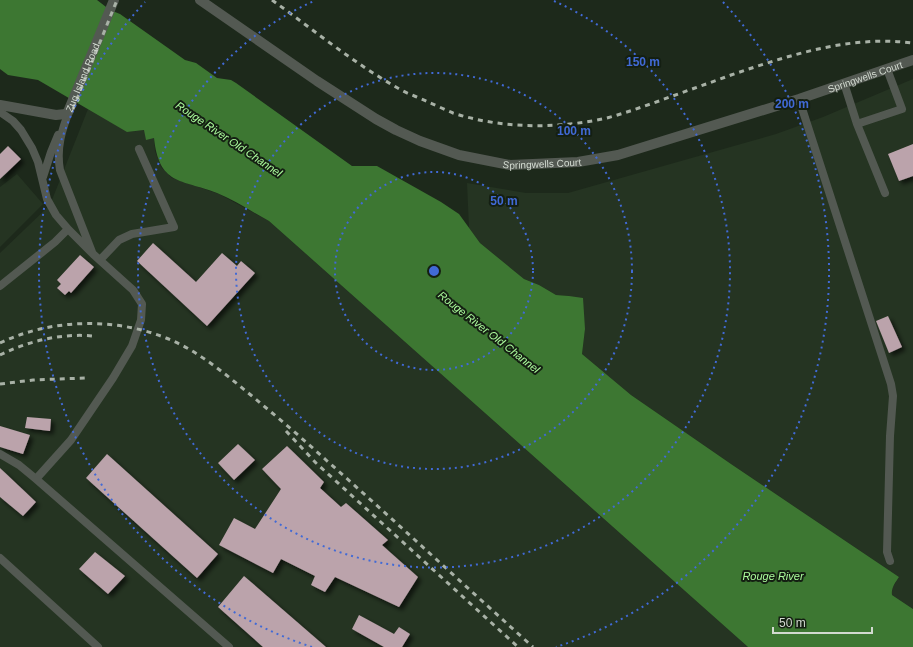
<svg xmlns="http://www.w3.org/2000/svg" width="913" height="647" font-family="Arial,sans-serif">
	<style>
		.built { fill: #253422 }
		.water { fill: #3d7732 }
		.building { fill: #bba3ab; filter: url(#shadow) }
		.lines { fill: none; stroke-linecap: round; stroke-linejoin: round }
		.lane { stroke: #535952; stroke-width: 8 }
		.street { stroke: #535952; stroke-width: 10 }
		.rail { stroke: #a8b1a6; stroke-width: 3; stroke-dasharray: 5 5; stroke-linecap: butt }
		.ring { fill: none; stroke: #416ad6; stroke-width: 2; stroke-dasharray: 2 4 }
		.labels { text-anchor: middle; stroke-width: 4; stroke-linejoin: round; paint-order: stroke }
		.street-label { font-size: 10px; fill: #d2dad0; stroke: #141f12 }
		.water-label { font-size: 11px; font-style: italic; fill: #abfb9c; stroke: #141f12 }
		.centre { fill: #416ad6; stroke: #141f12; stroke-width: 2 }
		.ring-label { font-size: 12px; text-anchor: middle; font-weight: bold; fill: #416ad6; stroke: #141f12; stroke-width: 4; stroke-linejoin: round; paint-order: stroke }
	</style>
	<defs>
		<filter id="shadow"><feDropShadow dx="3.5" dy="3.5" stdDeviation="2" flood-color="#0009"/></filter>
	</defs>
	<rect width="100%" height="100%" fill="#1d291b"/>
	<path class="built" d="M 913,79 L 913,609 L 892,595 L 891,590 L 899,577 L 731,464 L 631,395 L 582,354 L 585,329 L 569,296 L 556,295 L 539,285 L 524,279 L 480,243 L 469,228 L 467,183 L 526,193 L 568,193 L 776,134 L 823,117 Z
		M 88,109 L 128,132 L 144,130 L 154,138 L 155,151 L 161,167 L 172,178 L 219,194 L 269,221 L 748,647 L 0,647 L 0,253 L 50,205 Z
		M 17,174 L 43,204 L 0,247 L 0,187 Z"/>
	<path class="water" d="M 0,0 L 97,0 L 110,10 L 120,14 L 185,60 L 196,63 L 217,78 L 231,80 L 236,83 L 352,166 L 377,166 L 441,202 L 459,214 L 480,243 L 524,279 L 539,285 L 556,295 L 569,296 L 583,298 L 585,329 L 582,354 L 631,395 L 731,464 L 899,577 C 895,583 891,588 892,595 L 913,609 L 913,647 L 748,647 L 269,221 C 252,212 235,200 217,193 C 180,179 159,185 154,138 L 146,140 L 144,130 L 127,132 L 38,80 L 8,75 L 0,69 Z"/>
	<path class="building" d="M 913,144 L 913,176 L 899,181 L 888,154 Z
		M 8,146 L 21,159 L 0,179 L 0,154 Z
		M 153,243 L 196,282 L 222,253 L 237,266 L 241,261 L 255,273 L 207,326 L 137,261 Z
		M 80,255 L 94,267 L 71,293 L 69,291 L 65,295 L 57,288 L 61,284 L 57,280 Z
		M 888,316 L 902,347 L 889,353 L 876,321 Z
		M 27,417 L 51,419 L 50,431 L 25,428 Z
		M 0,426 L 30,435 L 23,454 L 0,447 Z
		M 238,444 L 255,460 L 234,480 L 218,463 Z
		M 287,446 L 324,482 L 320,488 L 341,507 L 346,503 L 388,540 L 382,545 L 418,577 L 399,607 L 335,577 L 325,592 L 311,585 L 315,576 L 281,559 L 273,573 L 219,545 L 234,518 L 255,529 L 281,489 L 262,469 Z
		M 107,454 L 218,554 L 197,578 L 86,478 Z
		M 0,468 L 36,502 L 23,516 L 0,497 Z
		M 95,552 L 125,576 L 108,594 L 79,569 Z
		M 244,576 L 326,647 L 263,647 L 218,607 Z
		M 359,615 L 394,634 L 399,627 L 410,634 L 402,647 L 384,647 L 352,629 Z"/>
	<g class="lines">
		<path class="lane" d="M 844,83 L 857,124 L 902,109 L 887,69
			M 799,99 L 891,384 L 893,396 L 890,436 L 887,552 L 890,561
			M 70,109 C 62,129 56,148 60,170 L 92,252
			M 0,112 L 13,121 L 21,130 L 32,148 L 38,162 L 47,199 L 56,215 L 68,229 L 93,254 L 133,290 L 142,304 L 141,320 L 132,346 L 113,378 L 71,440 L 36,479 L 229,647
			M 857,124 L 885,193
			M 43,177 L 51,152 L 58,135
			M 100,260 L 119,240 L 132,234 L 174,227 L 139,149
			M 0,286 L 55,242 L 68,229
			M 0,454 L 19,465 L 36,479
			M 0,558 L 98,647"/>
		<g class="street">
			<path id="s1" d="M 200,0 L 317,81 L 376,119 L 396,130 L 420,141 L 459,155 L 510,165 L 578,162 L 618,155 L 799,99 L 913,60"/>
			<path id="s2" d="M 0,105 L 56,115 L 65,114 L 68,112 L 114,0"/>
		</g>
		<path class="rail" d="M 272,0 C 315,31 356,65 403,91 C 411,95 420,98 428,102 C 436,105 445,110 453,113 C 502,129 557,129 607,118 C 625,113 642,107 659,101 C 683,92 707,84 731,75 C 790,55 850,35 913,43
			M 73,109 L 117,0
			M 0,343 C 50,319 114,317 166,338 C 199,351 225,374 252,396 C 277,417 302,438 326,460 C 396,522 464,585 533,647
			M 0,355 C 28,341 62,333 93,336
			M 0,384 L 33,380 L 86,378
			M 286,431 L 316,463 L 518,647"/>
	</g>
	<g class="ring">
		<circle cx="434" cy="271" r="99"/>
		<circle cx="434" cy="271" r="198"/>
		<path d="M554 1A296 296 0 1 1 314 1"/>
		<path d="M312 647A395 395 0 0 1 145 2M723 2A395 395 0 0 1 556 647"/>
	</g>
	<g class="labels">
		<g class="street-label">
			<text dy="4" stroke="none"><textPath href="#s1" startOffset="723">Springwells Court</textPath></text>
			<text dy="4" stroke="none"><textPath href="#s2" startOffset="107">Zug Island Road</textPath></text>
			<text dy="4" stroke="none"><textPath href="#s1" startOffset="387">Springwells Court</textPath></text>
		</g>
		<g class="water-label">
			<text transform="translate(229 139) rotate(34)" y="4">Rouge River Old Channel</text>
			<text transform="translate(489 332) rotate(38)" y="4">Rouge River Old Channel</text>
			<text x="773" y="580">Rouge River</text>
		</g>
	</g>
	<circle cx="434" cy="271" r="6" class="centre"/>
	<g class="ring-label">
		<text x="643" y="66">150 m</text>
		<text x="792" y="108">200 m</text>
		<text x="574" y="135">100 m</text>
		<text x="504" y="205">50 m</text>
	</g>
	<path d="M773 627v6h99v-6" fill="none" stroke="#d2dad0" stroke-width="2"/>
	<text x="779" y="627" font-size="12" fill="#d2dad0" stroke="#141f12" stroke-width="3" paint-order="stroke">50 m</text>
</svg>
